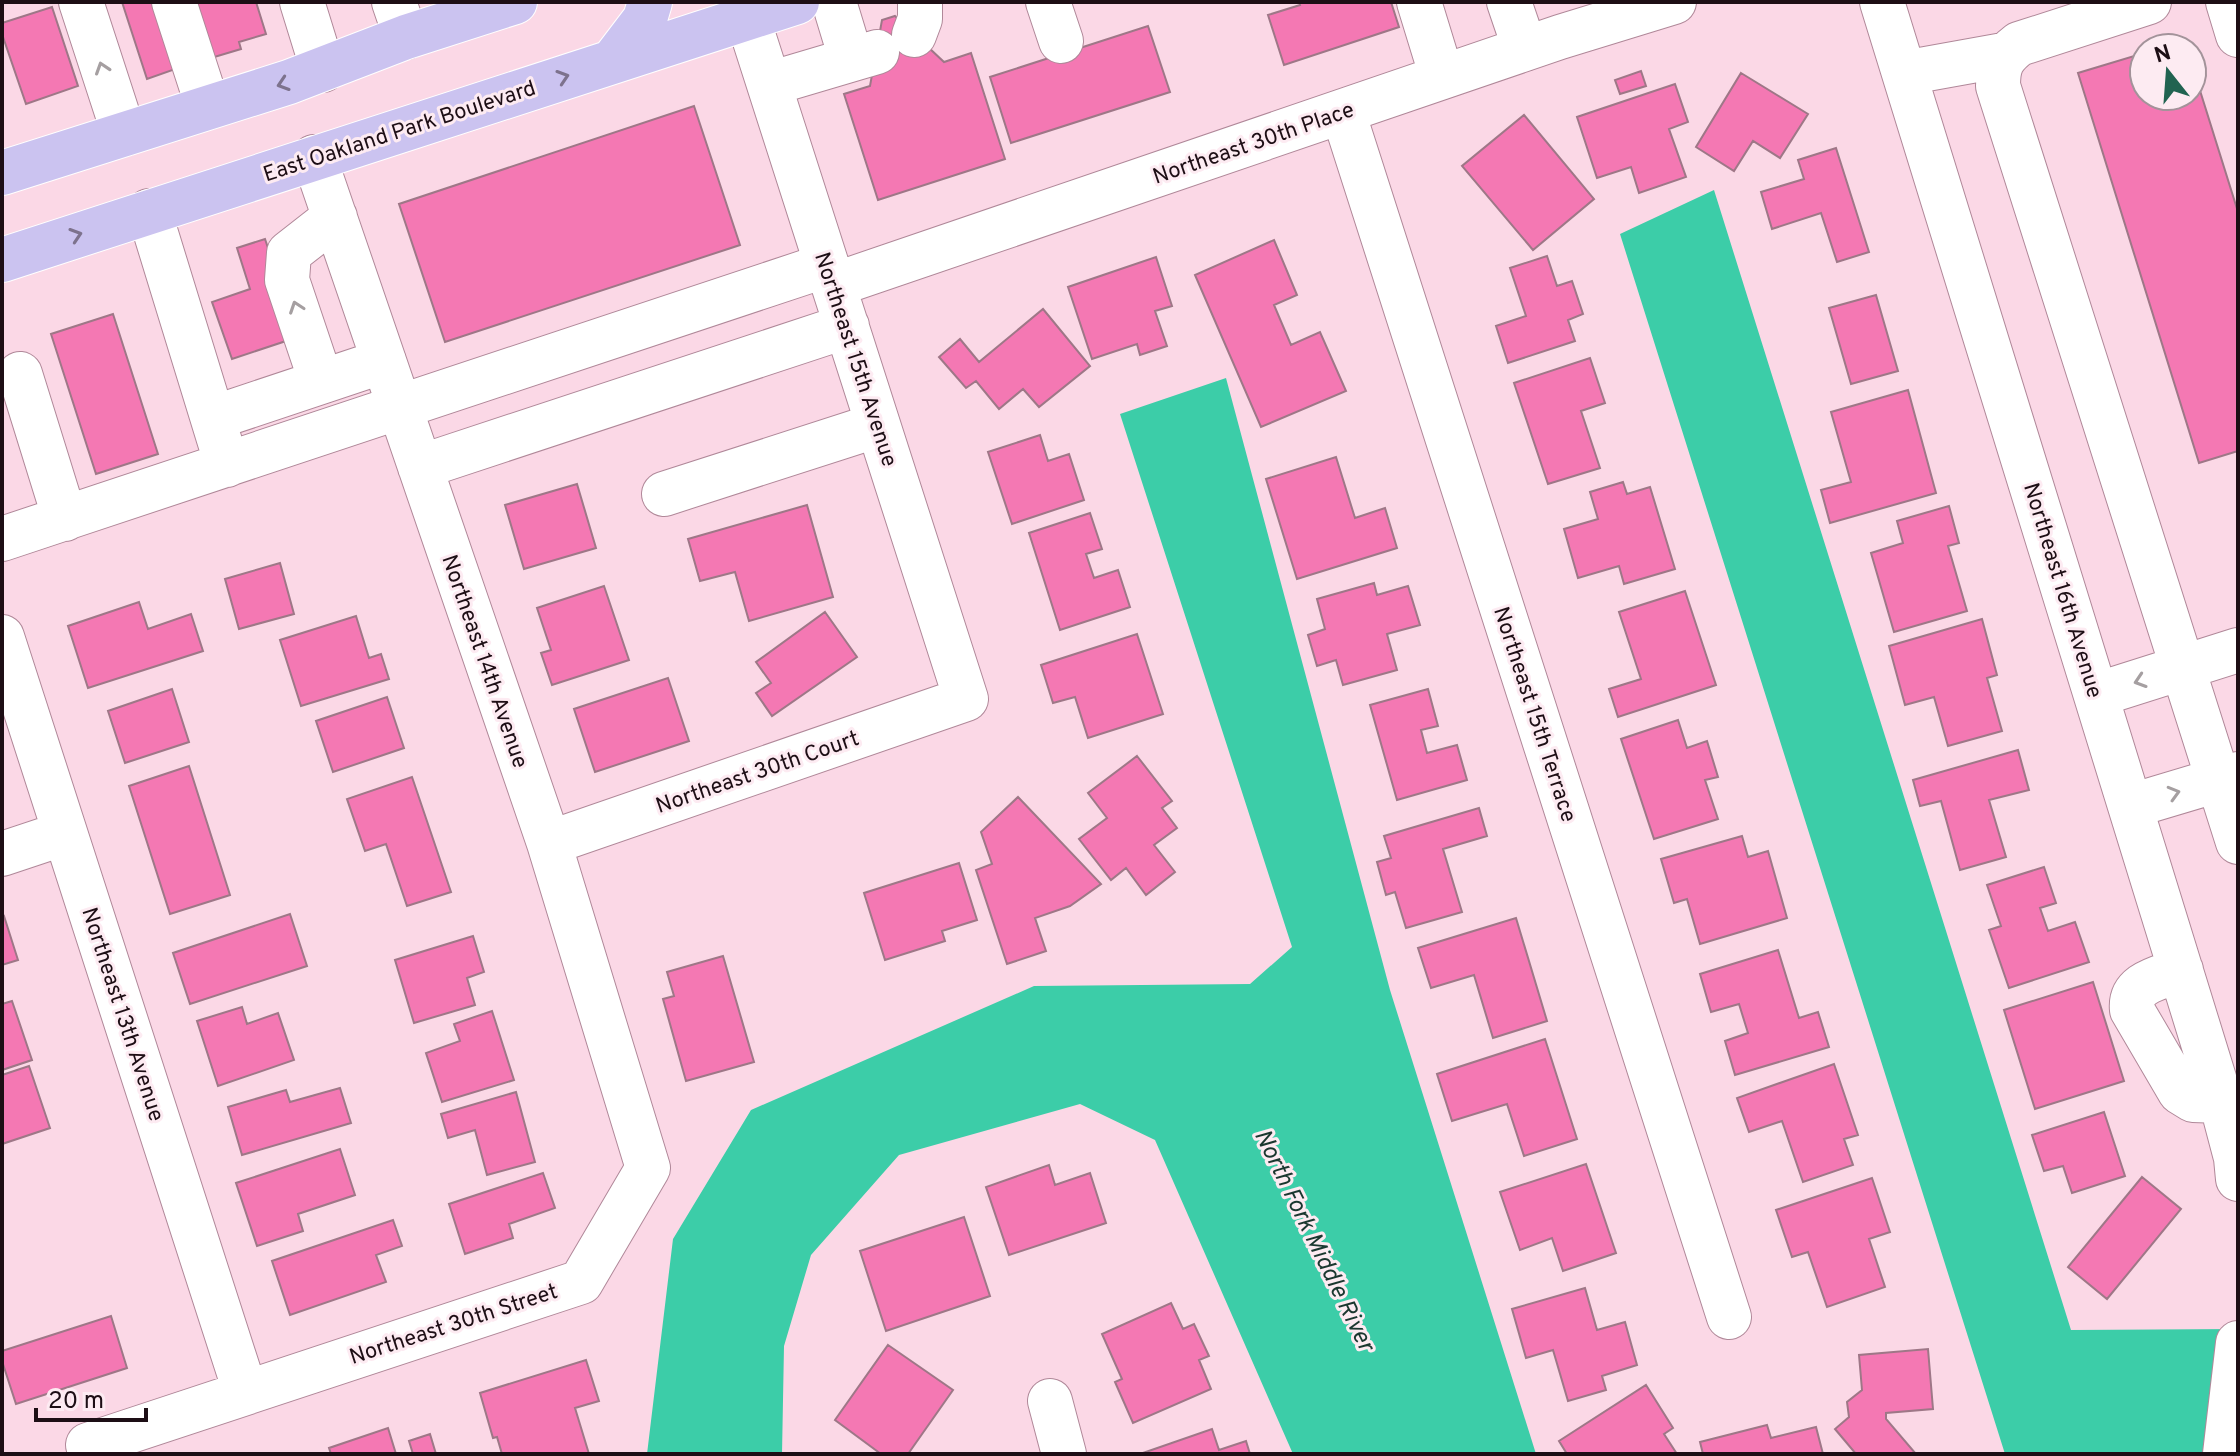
<svg xmlns="http://www.w3.org/2000/svg" width="2240" height="1456" font-family="Overpass,sans-serif">
	<style>
		.water { fill: #3ccda8 }
		.building { fill: #f478b3; stroke: #9e7787; stroke-width: 2 }
		.lines { fill: none; stroke-linecap: round; stroke-linejoin: round }
		.minor-casing { stroke: #b08899; stroke-width: 46 }
		.major-casing { stroke: #fff; stroke-width: 46 }
		.minor { stroke: #fff; stroke-width: 44 }
		.major { stroke: #cbc3f0; stroke-width: 44 }
		.oneway { stroke: #a59fa1 }
		.oneway2 { stroke: #7d728d }
		.labels { text-anchor: middle; stroke-width: 6; stroke-linejoin: round; paint-order: stroke }
		.street-label { font-size: 22px; fill: #1d0e15; stroke: #fdebf2 }
		.water-label { font-size: 24px; font-style: italic; fill: #1a372f; stroke: #fdebf2 }
	</style>
	<rect width="100%" height="100%" fill="#fbd8e6"/>
	<path class="water" d="M 1714,190 L 2071,1330 L 2238,1329 L 2238,1454 L 2005,1454 L 1620,234 Z
		M 1226,378 L 1390,990 L 1536,1454 L 1293,1454 L 1155,1140 L 1080,1104 L 899,1155 L 811,1255 L 784,1346 L 782,1454 L 647,1454 L 673,1239 L 751,1110 L 1034,986 L 1250,984 L 1292,947 L 1120,414 Z"/>
	<path class="building" d="M 122,2 L 157,2 L 184,66 L 147,79 Z
		M 193,2 L 256,2 L 266,34 L 239,42 L 241,49 L 211,58 Z
		M 1299,2 L 1391,2 L 1399,27 L 1284,65 L 1268,15 L 1300,5 Z
		M 52,7 L 78,86 L 26,104 L 2,34 L 2,23 Z
		M 895,16 L 944,62 L 971,53 L 1005,159 L 878,200 L 844,94 L 870,86 L 882,20 Z
		M 1148,26 L 1170,92 L 1011,143 L 990,77 Z
		M 2144,53 L 2144,96 L 2192,96 L 2192,65 L 2238,212 L 2238,451 L 2199,463 L 2078,73 Z
		M 1641,71 L 1646,86 L 1620,94 L 1615,80 Z
		M 1741,73 L 1808,114 L 1780,158 L 1753,141 L 1734,171 L 1696,147 Z
		M 1675,84 L 1688,122 L 1669,129 L 1686,177 L 1639,193 L 1631,167 L 1597,178 L 1577,117 Z
		M 694,106 L 740,245 L 445,342 L 399,204 Z
		M 1524,115 L 1594,199 L 1533,250 L 1462,166 Z
		M 1836,148 L 1869,252 L 1837,262 L 1821,213 L 1772,229 L 1761,192 L 1804,179 L 1798,160 Z
		M 265,239 L 298,337 L 232,359 L 212,302 L 250,289 L 237,248 Z
		M 1274,240 L 1297,295 L 1274,305 L 1291,345 L 1320,332 L 1346,391 L 1261,427 L 1195,275 Z
		M 1547,256 L 1557,286 L 1572,281 L 1583,314 L 1568,320 L 1575,341 L 1508,363 L 1496,326 L 1526,316 L 1510,268 Z
		M 1156,257 L 1172,306 L 1155,311 L 1167,346 L 1140,355 L 1137,344 L 1092,359 L 1068,287 Z
		M 1876,295 L 1898,371 L 1851,384 L 1829,308 Z
		M 1043,309 L 1090,366 L 1039,407 L 1023,389 L 999,409 L 976,381 L 966,388 L 939,357 L 960,339 L 979,362 Z
		M 113,314 L 158,454 L 96,474 L 51,334 Z
		M 1590,358 L 1605,403 L 1581,411 L 1600,468 L 1548,484 L 1514,383 Z
		M 1908,390 L 1936,493 L 1830,523 L 1821,490 L 1851,482 L 1831,412 Z
		M 1040,435 L 1048,461 L 1069,454 L 1084,500 L 1012,524 L 988,452 Z
		M 1336,457 L 1355,518 L 1385,508 L 1397,548 L 1297,579 L 1266,479 Z
		M 1623,482 L 1627,494 L 1650,487 L 1675,569 L 1624,584 L 1619,566 L 1578,578 L 1564,529 L 1598,519 L 1590,492 Z
		M 577,484 L 596,548 L 524,569 L 505,505 Z
		M 807,505 L 833,597 L 749,621 L 735,572 L 700,581 L 688,539 Z
		M 1949,506 L 1959,543 L 1948,546 L 1967,611 L 1894,632 L 1871,553 L 1903,543 L 1897,521 Z
		M 1090,513 L 1102,549 L 1086,554 L 1094,578 L 1118,570 L 1130,607 L 1060,630 L 1029,533 Z
		M 280,563 L 294,614 L 239,629 L 225,579 Z
		M 1374,583 L 1377,595 L 1408,586 L 1420,625 L 1387,634 L 1397,670 L 1343,685 L 1336,660 L 1317,666 L 1308,635 L 1325,629 L 1317,599 Z
		M 604,586 L 629,660 L 552,685 L 541,653 L 551,650 L 537,608 Z
		M 1685,591 L 1716,685 L 1618,717 L 1609,689 L 1641,679 L 1619,612 Z
		M 139,602 L 148,629 L 191,614 L 203,651 L 88,688 L 68,626 Z
		M 825,612 L 857,657 L 772,716 L 756,693 L 771,683 L 756,662 Z
		M 356,616 L 369,658 L 381,654 L 389,679 L 301,706 L 280,640 Z
		M 1982,619 L 1997,675 L 1987,678 L 2002,731 L 1948,746 L 1934,697 L 1905,705 L 1889,646 Z
		M 1137,634 L 1163,714 L 1088,738 L 1075,697 L 1053,703 L 1041,665 Z
		M 668,678 L 689,741 L 595,772 L 574,709 Z
		M 172,689 L 189,742 L 125,763 L 108,711 Z
		M 1428,689 L 1438,726 L 1421,730 L 1427,753 L 1457,745 L 1467,780 L 1397,800 L 1370,705 Z
		M 387,697 L 404,748 L 333,772 L 316,721 Z
		M 1678,720 L 1687,748 L 1707,741 L 1718,777 L 1705,780 L 1718,819 L 1654,839 L 1621,739 Z
		M 2018,750 L 2029,790 L 1989,800 L 2006,857 L 1960,870 L 1941,801 L 1920,806 L 1913,780 Z
		M 1137,756 L 1172,801 L 1162,808 L 1177,828 L 1154,845 L 1175,872 L 1146,895 L 1126,868 L 1111,880 L 1079,839 L 1107,818 L 1088,793 Z
		M 189,766 L 230,895 L 170,914 L 129,786 Z
		M 412,777 L 451,892 L 407,906 L 386,844 L 365,851 L 347,799 Z
		M 1018,797 L 1101,884 L 1070,906 L 1035,918 L 1046,951 L 1007,964 L 976,870 L 992,864 L 981,832 Z
		M 1479,808 L 1487,836 L 1443,849 L 1462,912 L 1406,928 L 1395,892 L 1386,895 L 1377,862 L 1391,858 L 1384,836 Z
		M 1742,836 L 1748,857 L 1768,851 L 1787,918 L 1700,944 L 1687,899 L 1674,903 L 1661,859 Z
		M 959,863 L 977,920 L 942,931 L 945,941 L 885,960 L 864,893 Z
		M 2044,867 L 2056,903 L 2040,908 L 2048,931 L 2075,922 L 2089,962 L 2009,988 L 1989,930 L 2001,926 L 1987,885 Z
		M 290,914 L 307,966 L 190,1004 L 173,953 Z
		M 4,916 L 18,960 L 2,965 L 2,917 Z
		M 1516,918 L 1547,1021 L 1493,1038 L 1474,975 L 1431,988 L 1418,948 Z
		M 473,936 L 484,972 L 467,978 L 475,1005 L 414,1023 L 395,960 Z
		M 1778,950 L 1799,1018 L 1818,1012 L 1829,1047 L 1735,1075 L 1725,1041 L 1748,1033 L 1739,1004 L 1711,1012 L 1700,974 Z
		M 723,956 L 754,1062 L 686,1081 L 663,999 L 674,996 L 667,972 Z
		M 2093,982 L 2124,1081 L 2035,1109 L 2004,1010 Z
		M 12,1001 L 32,1060 L 2,1070 L 2,1004 Z
		M 242,1007 L 247,1024 L 278,1013 L 294,1060 L 218,1086 L 197,1021 Z
		M 492,1011 L 514,1080 L 442,1102 L 426,1053 L 460,1041 L 454,1024 Z
		M 1545,1039 L 1577,1139 L 1524,1156 L 1507,1104 L 1452,1121 L 1437,1074 Z
		M 1834,1064 L 1858,1135 L 1844,1139 L 1853,1165 L 1803,1182 L 1782,1121 L 1749,1132 L 1737,1098 Z
		M 29,1066 L 50,1128 L 2,1144 L 2,1075 Z
		M 340,1088 L 351,1123 L 242,1155 L 228,1107 L 286,1090 L 290,1102 Z
		M 516,1092 L 535,1162 L 487,1175 L 475,1130 L 448,1138 L 441,1114 Z
		M 2104,1112 L 2125,1176 L 2072,1193 L 2063,1166 L 2044,1171 L 2032,1135 Z
		M 340,1149 L 355,1195 L 298,1214 L 303,1231 L 257,1246 L 236,1183 Z
		M 1586,1164 L 1616,1253 L 1563,1271 L 1552,1238 L 1520,1250 L 1500,1192 Z
		M 1049,1165 L 1055,1185 L 1090,1173 L 1106,1223 L 1009,1255 L 986,1187 Z
		M 543,1173 L 555,1208 L 509,1224 L 513,1238 L 465,1254 L 449,1204 Z
		M 2142,1177 L 2181,1209 L 2107,1299 L 2068,1267 Z
		M 1872,1178 L 1890,1232 L 1869,1239 L 1885,1287 L 1827,1307 L 1808,1252 L 1792,1257 L 1776,1210 Z
		M 964,1217 L 990,1296 L 886,1331 L 860,1251 Z
		M 393,1220 L 402,1246 L 376,1255 L 386,1282 L 290,1315 L 272,1261 Z
		M 1585,1288 L 1597,1330 L 1625,1322 L 1637,1365 L 1602,1376 L 1606,1390 L 1568,1401 L 1553,1350 L 1526,1358 L 1512,1309 Z
		M 1171,1303 L 1183,1329 L 1194,1324 L 1209,1356 L 1199,1360 L 1211,1389 L 1133,1423 L 1115,1382 L 1122,1379 L 1102,1334 Z
		M 111,1316 L 127,1368 L 16,1404 L 2,1361 L 2,1351 Z
		M 888,1345 L 953,1390 L 908,1454 L 881,1454 L 835,1420 Z
		M 1928,1349 L 1933,1409 L 1886,1413 L 1886,1419 L 1916,1454 L 1856,1454 L 1835,1429 L 1849,1417 L 1847,1402 L 1862,1390 L 1859,1355 Z
		M 586,1360 L 599,1401 L 575,1408 L 589,1454 L 502,1454 L 497,1437 L 493,1438 L 480,1393 Z
		M 1646,1385 L 1673,1428 L 1664,1434 L 1677,1454 L 1567,1454 L 1559,1441 Z
		M 1767,1425 L 1771,1438 L 1816,1427 L 1823,1454 L 1703,1454 L 1700,1442 Z
		M 388,1428 L 396,1454 L 331,1454 L 329,1448 Z
		M 1212,1429 L 1219,1450 L 1246,1441 L 1250,1454 L 1140,1454 Z
		M 430,1434 L 436,1454 L 413,1454 L 409,1441 Z"/>
	<g class="lines">
		<defs>
			<path id="minor" d="M 81,2 L 124,134
				M 174,2 L 208,107
				M 302,2 L 323,70
				M 394,2 L 406,37
				M 834,2 L 851,58
				M 1048,2 L 1061,41
				M 1419,2 L 1442,77
				M 1509,2 L 1525,49
				M 1882,2 L 2221,1101 L 2236,1158 L 2238,1179
				M 2149,2 L 2019,44 C 2002,57 1998,65 1998,86 L 2238,842
				M 2228,2 L 2238,35
				M 914,35 L 920,19 L 920,2
				M 1904,73 L 2004,55
				M 769,84 L 877,52
				M 1343,112 L 1729,1317
				M 149,211 L 227,465
				M 834,285 L 1560,37 L 1674,2
				M 20,374 L 65,519
				M 321,381 L 287,280 L 289,253 L 335,217
				M 213,418 L 384,361
				M 420,467 L 847,326
				M 664,494 L 878,425
				M 2,539 L 827,265
				M 2,637 L 245,1391
				M 2096,695 L 2238,650
				M 2131,806 L 2238,774
				M 549,843 L 966,699 L 748,19
				M 2,854 L 65,833
				M 2181,970 C 2160,978 2129,982 2132,1010 L 2180,1092 L 2193,1100 L 2221,1101
				M 1050,1401 L 1064,1454
				M 88,1445 L 581,1282 L 648,1168 L 549,843 L 314,157
				M 2225,1454 L 2238,1343"/>
			<path id="major" d="M 613,61 L 645,19 L 650,2
				M 2,173 L 289,82 L 406,37 L 515,2
				M 2,260 L 797,2"/>
		</defs>
		<use href="#minor" class="minor-casing"/>
		<use href="#major" class="major-casing"/>
		<use href="#minor" class="minor"/>
		<use href="#major" class="major"/>
	</g>
	<defs><path id="oneway-chevron" d="M-2-3.5L2.5 0L-2 3.5" fill="none" stroke-width="1.6" stroke-linecap="round" stroke-linejoin="round" transform="scale(2)"/></defs>
	<g class="oneway">
		<use href="#oneway-chevron" transform="translate(102 68) rotate(-108)"/>
		<use href="#oneway-chevron" transform="translate(296 307) rotate(-109)"/>
		<use href="#oneway-chevron" transform="translate(2140 681) rotate(162)"/>
		<use href="#oneway-chevron" transform="translate(2174 793) rotate(-16)"/>
	</g>
	<g class="oneway2">
		<use href="#oneway-chevron" transform="translate(563 77) rotate(-18)"/>
		<use href="#oneway-chevron" transform="translate(283 84) rotate(162)"/>
		<use href="#oneway-chevron" transform="translate(76 235) rotate(-18)"/>
	</g>
	<g class="labels">
		<g class="street-label">
			<text transform="translate(399 130) rotate(-18)" y="8">East Oakland Park Boulevard</text>
			<text transform="translate(1253 142) rotate(-19)" y="8">Northeast 30th Place</text>
			<text transform="translate(857 359) rotate(72)" y="8">Northeast 15th Avenue</text>
			<text transform="translate(2064 590) rotate(73)" y="8">Northeast 16th Avenue</text>
			<text transform="translate(486 661) rotate(71)" y="8">Northeast 14th Avenue</text>
			<text transform="translate(1536 714) rotate(72)" y="8">Northeast 15th Terrace</text>
			<text transform="translate(757 771) rotate(-19)" y="8">Northeast 30th Court</text>
			<text transform="translate(124 1014) rotate(72)" y="8">Northeast 13th Avenue</text>
			<text transform="translate(453 1323) rotate(-18)" y="8">Northeast 30th Street</text>
		</g>
		<g class="water-label">
			<text transform="translate(1315 1240) rotate(64)" y="8">North Fork Middle River</text>
		</g>
	</g>
	<rect width="2240" height="1456" fill="none" stroke="#1d0e15" stroke-width="8"/>
	<g transform="translate(2168 72) rotate(343)"><circle r="38" fill="#fdebf2" stroke="#a3939a" stroke-width="2"/>
	<path d="M0-6L14 30L0 20L-14 30Z" fill="#216351"/>
	<text y="-12" font-size="22" font-weight="bold" text-anchor="middle" fill="#1d0e15">N</text>
	</g>
	<path d="M36 1408v12h110v-12" fill="none" stroke="#1d0e15" stroke-width="4"/>
	<text x="48" y="1408" font-size="24" fill="#1d0e15" stroke="#fdebf2" stroke-width="6" paint-order="stroke">20 m</text>
</svg>
